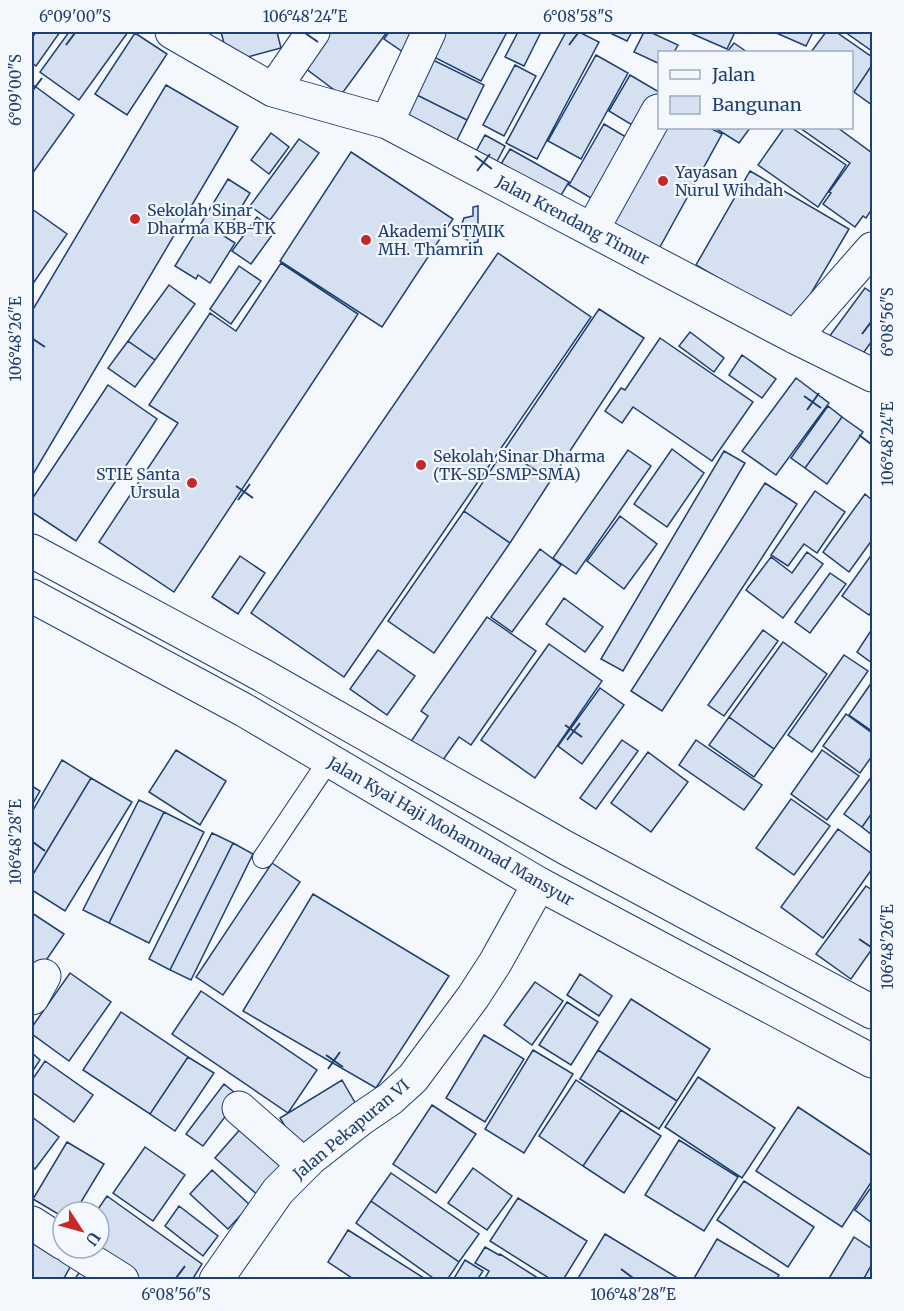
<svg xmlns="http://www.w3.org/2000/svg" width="904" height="1311" font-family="Merriweather,serif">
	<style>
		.building { fill: #d5e0f0; stroke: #1d3f73; stroke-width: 1.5 }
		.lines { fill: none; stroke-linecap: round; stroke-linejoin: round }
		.lane-casing { stroke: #1d3f73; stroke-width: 22 }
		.street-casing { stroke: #1d3f73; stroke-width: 35 }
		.secondary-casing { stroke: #1d3f73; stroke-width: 35 }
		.lane { stroke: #f4f7fb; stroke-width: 20 }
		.street { stroke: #f4f7fb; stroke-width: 33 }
		.secondary { stroke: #f4f7fb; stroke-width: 33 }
		.ticks { fill: none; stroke: #1d3f73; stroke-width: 2 }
		.poi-dot { fill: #c62828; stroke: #f4f7fb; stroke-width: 2 }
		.labels { text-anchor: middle; stroke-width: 4.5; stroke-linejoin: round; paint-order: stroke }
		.poi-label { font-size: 16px; fill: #1d3f73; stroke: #f4f7fb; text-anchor: start }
		.street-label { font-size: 16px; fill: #1d3f73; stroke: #f4f7fb }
		.neatline { fill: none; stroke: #1d3f73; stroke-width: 2 }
		.ticks-label { font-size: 15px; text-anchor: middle; fill: #1d3f73 }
	</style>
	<rect width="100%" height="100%" fill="#f4f7fb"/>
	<path class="building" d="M 36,32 L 60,32 L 36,66 L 32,63 L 32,38 Z
		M 69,32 L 128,32 L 79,100 L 40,72 Z
		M 221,32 L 277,32 L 281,48 L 229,62 Z
		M 326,32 L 387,32 L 341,95 L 301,65 Z
		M 389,32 L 418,32 L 403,52 L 384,39 Z
		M 432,32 L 507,32 L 481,81 L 422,51 Z
		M 518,32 L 541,32 L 524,66 L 505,57 Z
		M 566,32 L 579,32 L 599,42 L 537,159 L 506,143 Z
		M 608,32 L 632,32 L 627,41 Z
		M 644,32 L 650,32 L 678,45 L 674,52 L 660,52 L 660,64 L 634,52 Z
		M 688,32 L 735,32 L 727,49 Z
		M 774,32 L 813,32 L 806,46 Z
		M 826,32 L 836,32 L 872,57 L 872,65 L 854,92 L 852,90 L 852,52 L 811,52 Z
		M 845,32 L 872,32 L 872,51 Z
		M 135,33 L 167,54 L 127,115 L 95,94 Z
		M 734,43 L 747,52 L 727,52 Z
		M 596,55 L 628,73 L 581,159 L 548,141 Z
		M 429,58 L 484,85 L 467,120 L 411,92 Z
		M 515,65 L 536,76 L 504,136 L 483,125 Z
		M 872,65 L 872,105 L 854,92 Z
		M 630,75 L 659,92 L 637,128 L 609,111 Z
		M 32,84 L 74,115 L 32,174 Z
		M 166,85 L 238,127 L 32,476 L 32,311 Z
		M 411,92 L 467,120 L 453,148 L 397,121 Z
		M 604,124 L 636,143 L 601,204 L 569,185 Z
		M 660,128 L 710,128 L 722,134 L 655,256 L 604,227 Z
		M 715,128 L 750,128 L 739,143 Z
		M 784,128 L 792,128 L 846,165 L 818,207 L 758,165 Z
		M 800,128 L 838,128 L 872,153 L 872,209 L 866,218 L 863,216 L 855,227 L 823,204 L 831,193 L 829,192 L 850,163 Z
		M 271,133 L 289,147 L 269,174 L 251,160 Z
		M 485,135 L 505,146 L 494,167 L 474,155 Z
		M 299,139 L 319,153 L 270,220 L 250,206 Z
		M 510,149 L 569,182 L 557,202 L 498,169 Z
		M 351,152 L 453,219 L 382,327 L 280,261 Z
		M 750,171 L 849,229 L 794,322 L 696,265 Z
		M 228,179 L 250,193 L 224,236 L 235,243 L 210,283 L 198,275 L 196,279 L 175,266 Z
		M 478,206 L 478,242 L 472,243 L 458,234 L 464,218 L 473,216 L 473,207 Z
		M 32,209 L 67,234 L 32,285 Z
		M 257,217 L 275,231 L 251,264 L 232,251 Z
		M 498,253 L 591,317 L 344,677 L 251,613 Z
		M 281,263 L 358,314 L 174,592 L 99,542 L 178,423 L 149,405 L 210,313 L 236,331 Z
		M 239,266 L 261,281 L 231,324 L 210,309 Z
		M 169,285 L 195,304 L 155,360 L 128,341 Z
		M 865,288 L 872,293 L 872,341 L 856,363 L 826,341 Z
		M 599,309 L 644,338 L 551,480 L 504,450 Z
		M 690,332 L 724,358 L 714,372 L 679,346 Z
		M 660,338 L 753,402 L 712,461 L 633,407 L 622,423 L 605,411 L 621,388 L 625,390 Z
		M 128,341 L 155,360 L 135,387 L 108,368 Z
		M 742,355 L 776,379 L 762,398 L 729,375 Z
		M 796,378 L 829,403 L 776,475 L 742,451 Z
		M 108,385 L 157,419 L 76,541 L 32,512 L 32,499 Z
		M 828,406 L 842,417 L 805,468 L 791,458 Z
		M 842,417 L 863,432 L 827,484 L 805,468 Z
		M 672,449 L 704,473 L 667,527 L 634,504 Z
		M 504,450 L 551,480 L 510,543 L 464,511 Z
		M 628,450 L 651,466 L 576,574 L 553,558 Z
		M 724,451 L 745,463 L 623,671 L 601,659 Z
		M 765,483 L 797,504 L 662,711 L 631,691 Z
		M 815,491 L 845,512 L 817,553 L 804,544 L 788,566 L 771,555 Z
		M 865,494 L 872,500 L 872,540 L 849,572 L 823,552 Z
		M 464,511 L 510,543 L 434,653 L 388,621 Z
		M 620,516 L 657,544 L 624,589 L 587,561 Z
		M 540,549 L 561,565 L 512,632 L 491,617 Z
		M 807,552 L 823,564 L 783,618 L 746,590 L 771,557 L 792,573 Z
		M 872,554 L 872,611 L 869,615 L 842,596 Z
		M 240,556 L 265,573 L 238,614 L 212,597 Z
		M 830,573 L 846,584 L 810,633 L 795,622 Z
		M 564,598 L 603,627 L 585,652 L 546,624 Z
		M 487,617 L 536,651 L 471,745 L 459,737 L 436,770 L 406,749 L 428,716 L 421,711 Z
		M 872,629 L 872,663 L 857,652 Z
		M 763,630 L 778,641 L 724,716 L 708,705 Z
		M 783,642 L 827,674 L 774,749 L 729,717 Z
		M 549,644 L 602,681 L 535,778 L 481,740 Z
		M 378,650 L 415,676 L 387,715 L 350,689 Z
		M 844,655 L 868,671 L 812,752 L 788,735 Z
		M 872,682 L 872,731 L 849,715 Z
		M 600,688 L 624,705 L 582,764 L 558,746 Z
		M 846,714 L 872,733 L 872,756 L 860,773 L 823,746 Z
		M 729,717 L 774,749 L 754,777 L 709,745 Z
		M 622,740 L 638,751 L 596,809 L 580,798 Z
		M 696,740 L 762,785 L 744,810 L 679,765 Z
		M 176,750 L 226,781 L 200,825 L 149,792 Z
		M 822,750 L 859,776 L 827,820 L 791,794 Z
		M 648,752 L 688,782 L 651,832 L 611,803 Z
		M 62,760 L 91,778 L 32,876 L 32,812 Z
		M 872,776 L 872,813 L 862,827 L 844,814 Z
		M 91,778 L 132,802 L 65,911 L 32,890 L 32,876 Z
		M 32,786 L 40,791 L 32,805 Z
		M 791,799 L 830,826 L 794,875 L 756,848 Z
		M 139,800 L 164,812 L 109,923 L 83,910 Z
		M 164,812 L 204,832 L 149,943 L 109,923 Z
		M 872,813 L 872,835 L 862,827 Z
		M 838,829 L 872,854 L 872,869 L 823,938 L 781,907 Z
		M 212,833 L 233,843 L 170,970 L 149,959 Z
		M 233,843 L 253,854 L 191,980 L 170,970 Z
		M 272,863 L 300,882 L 223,995 L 196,977 Z
		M 866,886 L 872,890 L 872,949 L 851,979 L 816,954 Z
		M 313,894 L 449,976 L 376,1088 L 243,1011 Z
		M 32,913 L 64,934 L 32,981 Z
		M 70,973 L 111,1002 L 69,1061 L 32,1034 L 32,1027 Z
		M 580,974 L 612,996 L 599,1016 L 567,995 Z
		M 535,982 L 563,1001 L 532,1045 L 504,1025 Z
		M 201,991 L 317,1070 L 288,1113 L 172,1034 Z
		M 631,999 L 710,1049 L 677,1101 L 598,1050 Z
		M 567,1002 L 598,1022 L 571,1065 L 539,1045 Z
		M 121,1012 L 188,1057 L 150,1114 L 83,1070 Z
		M 484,1035 L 524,1059 L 485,1122 L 446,1098 Z
		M 533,1050 L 573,1074 L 524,1153 L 485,1129 Z
		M 598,1050 L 677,1101 L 659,1129 L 580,1079 Z
		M 32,1053 L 40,1060 L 32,1072 Z
		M 188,1057 L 214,1073 L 175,1131 L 150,1114 Z
		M 45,1061 L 93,1095 L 74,1122 L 32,1092 L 32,1080 Z
		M 698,1077 L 775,1128 L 742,1178 L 665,1127 Z
		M 342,1080 L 361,1113 L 299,1150 L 280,1118 Z
		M 576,1080 L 621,1110 L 583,1166 L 539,1136 Z
		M 224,1084 L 240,1097 L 203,1146 L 186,1134 Z
		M 432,1105 L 476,1134 L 436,1193 L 393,1164 Z
		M 798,1107 L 872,1156 L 872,1181 L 842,1227 L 756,1171 Z
		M 621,1110 L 661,1136 L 624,1193 L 583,1166 Z
		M 32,1117 L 59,1137 L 35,1169 L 32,1166 Z
		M 243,1126 L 287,1164 L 259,1196 L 215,1158 Z
		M 679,1140 L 738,1177 L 704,1231 L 645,1195 Z
		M 67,1142 L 104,1164 L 75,1212 L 63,1212 L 63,1217 L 33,1199 Z
		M 145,1147 L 185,1175 L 153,1221 L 113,1193 Z
		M 473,1168 L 512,1196 L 487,1230 L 448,1203 Z
		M 212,1170 L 250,1205 L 228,1229 L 190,1194 Z
		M 391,1173 L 479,1234 L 459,1262 L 371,1201 Z
		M 744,1181 L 814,1227 L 788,1267 L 717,1220 Z
		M 872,1186 L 872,1223 L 855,1210 Z
		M 107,1196 L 202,1264 L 192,1280 L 135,1280 L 99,1248 L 99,1212 L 96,1212 Z
		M 518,1198 L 587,1241 L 563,1280 L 552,1280 L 490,1241 Z
		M 371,1201 L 459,1262 L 447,1280 L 436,1280 L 356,1223 Z
		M 179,1206 L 218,1236 L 203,1256 L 165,1226 Z
		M 348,1230 L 427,1280 L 355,1280 L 328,1262 Z
		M 605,1234 L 681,1280 L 577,1280 Z
		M 854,1237 L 872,1249 L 872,1264 L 863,1280 L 828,1280 Z
		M 717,1239 L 779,1275 L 776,1280 L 693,1280 Z
		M 32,1241 L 74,1260 L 63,1280 L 32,1280 Z
		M 485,1247 L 499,1255 L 500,1254 L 541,1280 L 484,1280 L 489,1271 L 475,1263 Z
		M 465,1260 L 483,1271 L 477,1280 L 453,1280 Z
		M 86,1263 L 95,1280 L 74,1280 Z
		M 872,1264 L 872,1280 L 863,1280 Z"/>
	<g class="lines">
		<defs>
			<path id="lane" d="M 263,858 L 329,760"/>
			<path id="street" d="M 172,32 L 273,90 L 387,122 L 795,337 L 872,375
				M 273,90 L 313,32
				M 387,122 L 429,32
				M 592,230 L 658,111
				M 795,337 L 872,249
				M 32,998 L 44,976
				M 239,1108 L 304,1165
				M 32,1223 L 63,1243
				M 71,1248 L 122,1280
				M 216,1280 L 278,1191 L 311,1158 L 362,1118 L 390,1099 L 413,1078 L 473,997 L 495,963 L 539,884"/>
			<path id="secondary" d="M 32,551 L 262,675 L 566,848 L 872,1012
				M 32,596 L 244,710 L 539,884 L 872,1061"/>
		</defs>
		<use href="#lane" class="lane-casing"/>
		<use href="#street" class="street-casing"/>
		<use href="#secondary" class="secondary-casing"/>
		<use href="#lane" class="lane"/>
		<use href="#street" class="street"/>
		<use href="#secondary" class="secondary"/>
	</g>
	<path class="ticks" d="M 305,33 L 318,42M 66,45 L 75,33M 569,45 L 578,33M 33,90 L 42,78M 475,156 L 492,169M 477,171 L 490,154M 862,334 L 871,322M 33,339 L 45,347M 804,396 L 821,408M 807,410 L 819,393M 859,435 L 871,444M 236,486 L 253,498M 238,500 L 250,484M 565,725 L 582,737M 567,740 L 580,723M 33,842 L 45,851M 859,939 L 871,947M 326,1055 L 343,1067M 328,1069 L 340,1052M 621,1269 L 633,1278M 176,1278 L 185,1266"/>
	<g class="poi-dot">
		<circle cx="663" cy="181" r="6"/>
		<circle cx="135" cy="219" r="6"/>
		<circle cx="366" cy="240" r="6"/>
		<circle cx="421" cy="465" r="6"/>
		<circle cx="192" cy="483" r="6"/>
	</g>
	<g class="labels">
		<g class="poi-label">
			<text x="675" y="178">Yayasan<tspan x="675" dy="18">Nurul Wihdah</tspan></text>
			<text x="147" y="216">Sekolah Sinar<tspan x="147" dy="18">Dharma KBB-TK</tspan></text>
			<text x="378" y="237">Akademi STMIK<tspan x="378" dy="18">MH. Thamrin</tspan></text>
			<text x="433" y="462">Sekolah Sinar Dharma<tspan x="433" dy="18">(TK-SD-SMP-SMA)</tspan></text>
			<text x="180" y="480" text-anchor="end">STIE Santa<tspan x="180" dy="18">Ursula</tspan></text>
		</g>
		<g class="street-label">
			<text transform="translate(573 220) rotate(28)" y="6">Jalan Krendang Timur</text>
			<text transform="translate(451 831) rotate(30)" y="6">Jalan Kyai Haji Mohammad Mansyur</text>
			<text transform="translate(351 1129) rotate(-40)" y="6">Jalan Pekapuran VI</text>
		</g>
	</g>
	<rect width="904" height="1311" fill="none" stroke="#f4f7fb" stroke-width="66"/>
	<rect x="658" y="51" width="195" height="78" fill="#f4f7fb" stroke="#9eadc5" stroke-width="1.5"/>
	<rect x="670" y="70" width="30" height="9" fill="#f4f7fb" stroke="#9eadc5" stroke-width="1.5"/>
	<text x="712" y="81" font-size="18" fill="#1d3f73">Jalan</text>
	<rect x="670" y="96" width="30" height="18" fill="#d5e0f0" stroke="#9eadc5" stroke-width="1.5"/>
	<text x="712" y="111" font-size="18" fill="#1d3f73">Bangunan</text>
	<g transform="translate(81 1230) rotate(126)"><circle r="28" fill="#f4f7fb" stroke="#9eadc5" stroke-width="1.5"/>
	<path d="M0-4.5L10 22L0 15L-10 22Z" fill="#c62828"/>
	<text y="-9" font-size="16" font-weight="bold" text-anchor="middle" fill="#1d3f73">U</text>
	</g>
	<rect x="33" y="33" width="838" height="1245" class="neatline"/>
	<g class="ticks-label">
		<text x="75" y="22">6°09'00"S</text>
		<text x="305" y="22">106°48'24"E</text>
		<text x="578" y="22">6°08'58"S</text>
		<text transform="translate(16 90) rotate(-90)" y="5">6°09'00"S</text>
		<text transform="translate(888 322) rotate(-90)" y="5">6°08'56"S</text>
		<text transform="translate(16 339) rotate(-90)" y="5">106°48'26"E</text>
		<text transform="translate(888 444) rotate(-90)" y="5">106°48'24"E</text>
		<text transform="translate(16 842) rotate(-90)" y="5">106°48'28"E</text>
		<text transform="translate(888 947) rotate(-90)" y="5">106°48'26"E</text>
		<text x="176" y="1300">6°08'56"S</text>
		<text x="633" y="1300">106°48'28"E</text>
	</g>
</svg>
